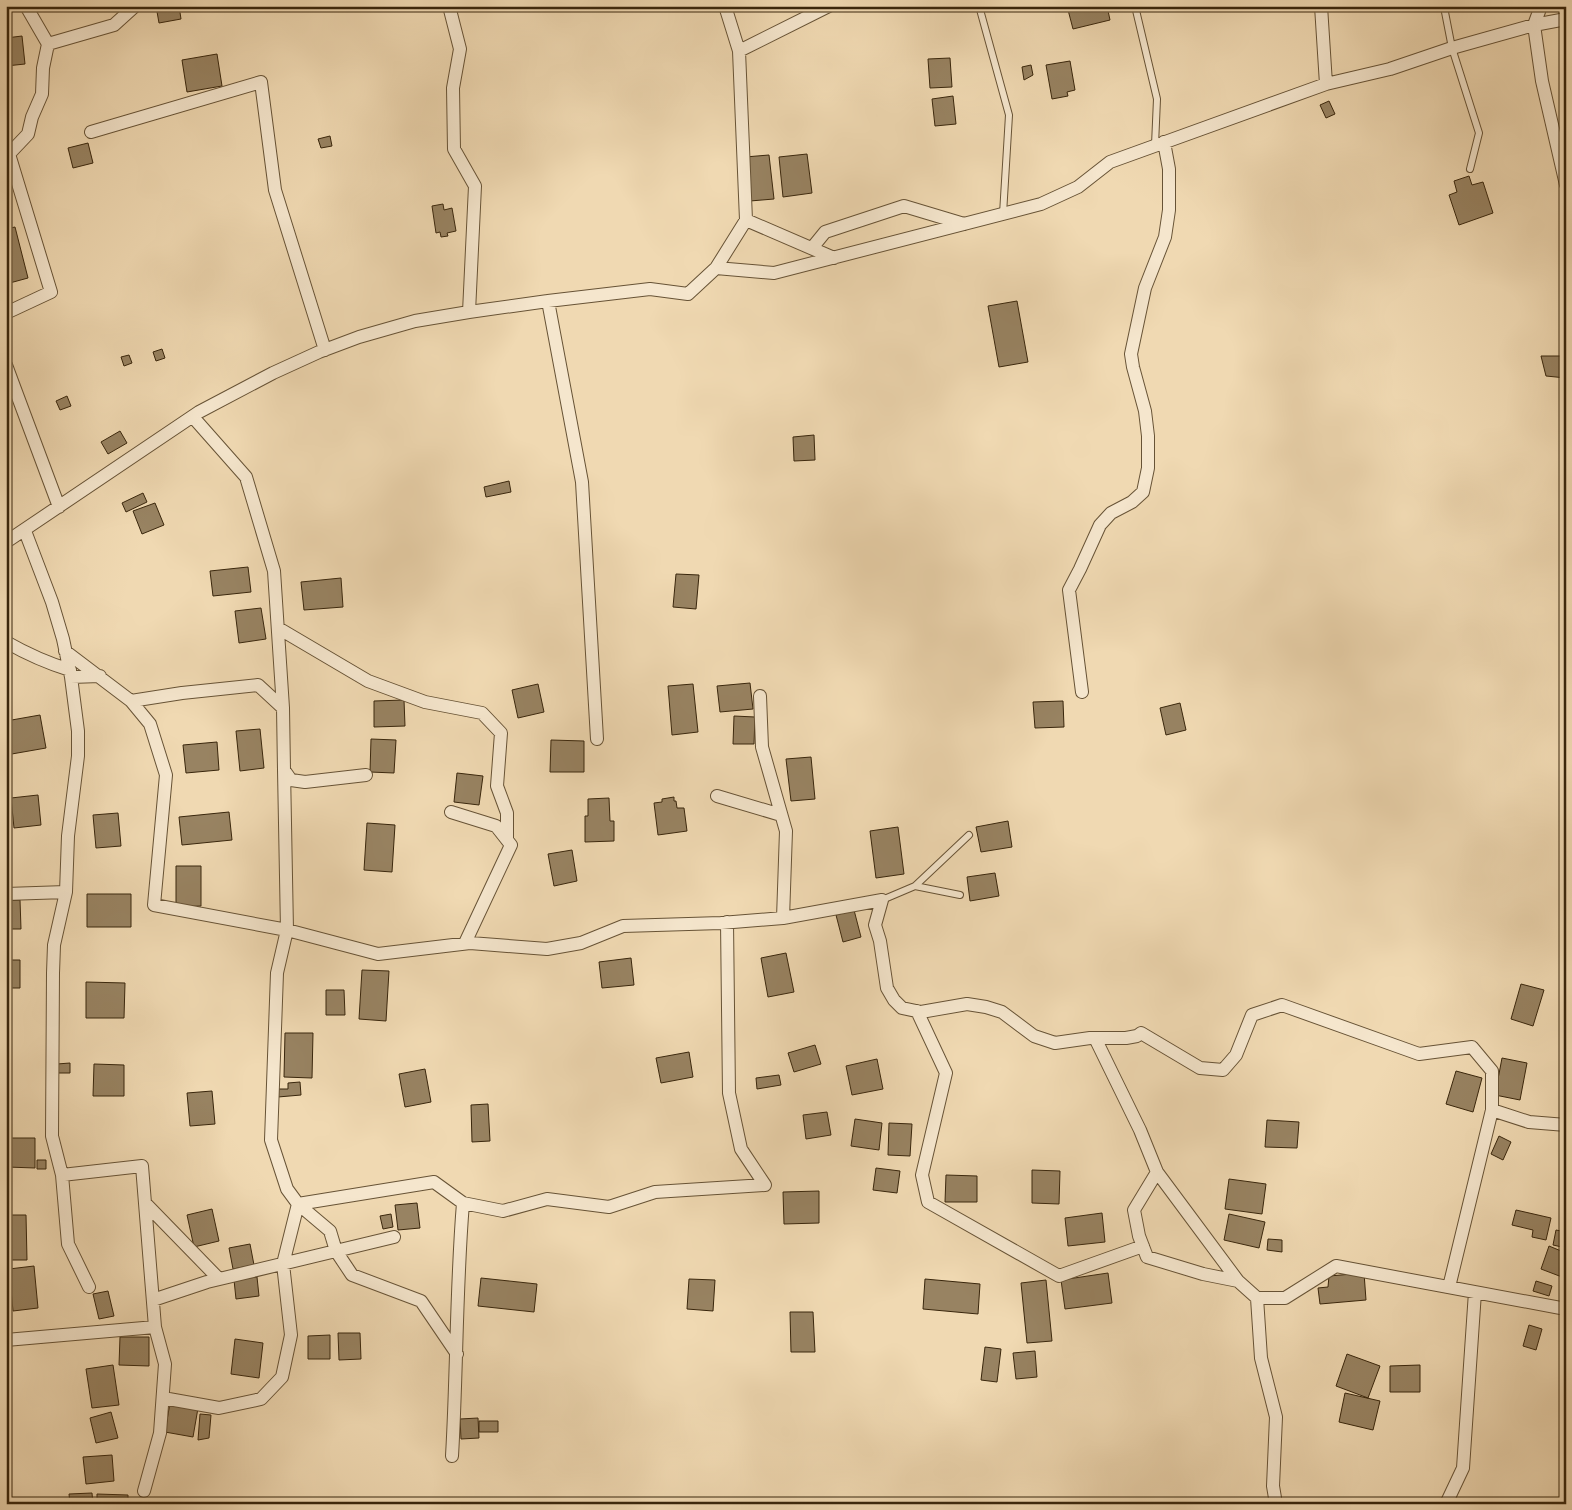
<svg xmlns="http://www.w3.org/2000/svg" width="1572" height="1510" font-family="Vollkorn,serif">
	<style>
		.building { fill: #988362; stroke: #39260c }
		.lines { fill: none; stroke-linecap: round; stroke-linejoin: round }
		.service-casing { stroke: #675336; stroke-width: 8 }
		.minor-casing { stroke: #675336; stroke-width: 14 }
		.service { stroke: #f5e6cd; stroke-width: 6 }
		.minor { stroke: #f5e6cd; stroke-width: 12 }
	</style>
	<rect width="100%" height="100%" fill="#f0d9b2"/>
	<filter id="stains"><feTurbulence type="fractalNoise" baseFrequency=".004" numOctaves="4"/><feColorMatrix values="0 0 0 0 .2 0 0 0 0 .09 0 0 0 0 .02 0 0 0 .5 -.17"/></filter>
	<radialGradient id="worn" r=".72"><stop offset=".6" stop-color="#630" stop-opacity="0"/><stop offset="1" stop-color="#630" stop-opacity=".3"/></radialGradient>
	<path class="building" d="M 156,6 L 179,6 L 181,19 L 159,23 Z
		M 1067,6 L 1107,6 L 1110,20 L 1073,29 Z
		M 22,36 L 25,64 L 6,66 L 6,38 Z
		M 217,54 L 222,86 L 187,92 L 182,60 Z
		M 950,58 L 952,87 L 930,88 L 928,59 Z
		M 1070,61 L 1075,90 L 1067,92 L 1068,96 L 1052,99 L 1046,65 Z
		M 1031,65 L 1033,75 L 1024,80 L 1022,67 Z
		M 953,96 L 956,124 L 935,126 L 932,99 Z
		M 1329,101 L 1335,114 L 1326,118 L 1320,105 Z
		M 330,136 L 332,146 L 321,148 L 318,139 Z
		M 88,143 L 93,163 L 73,168 L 68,148 Z
		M 807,154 L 812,193 L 783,197 L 779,157 Z
		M 769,155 L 774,199 L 750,201 L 745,157 Z
		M 1469,176 L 1472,185 L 1483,182 L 1493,213 L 1459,225 L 1449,195 L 1457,192 L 1454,181 Z
		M 443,204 L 444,210 L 452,208 L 456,231 L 447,233 L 448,236 L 441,237 L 440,232 L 436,233 L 432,206 Z
		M 15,227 L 28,278 L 6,284 L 6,229 Z
		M 1017,301 L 1028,362 L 999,367 L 988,306 Z
		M 162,349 L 165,358 L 156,361 L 153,352 Z
		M 129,355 L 132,363 L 124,366 L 121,357 Z
		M 1541,356 L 1566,356 L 1566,378 L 1546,376 Z
		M 67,396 L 71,406 L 60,410 L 56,401 Z
		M 120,431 L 127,443 L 108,454 L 101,442 Z
		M 814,435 L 815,460 L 794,461 L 793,437 Z
		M 509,481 L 511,492 L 486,497 L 484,487 Z
		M 143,493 L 147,502 L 126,512 L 122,503 Z
		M 155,503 L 164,525 L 142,534 L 133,511 Z
		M 248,567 L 251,592 L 213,596 L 210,571 Z
		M 676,574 L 699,575 L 696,609 L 673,607 Z
		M 341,578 L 343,607 L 304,610 L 301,582 Z
		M 261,608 L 266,639 L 239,643 L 235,611 Z
		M 750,683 L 753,709 L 720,712 L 717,686 Z
		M 538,684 L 544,712 L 518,718 L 512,690 Z
		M 693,684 L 698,732 L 672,735 L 668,686 Z
		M 404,700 L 405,726 L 374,727 L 374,701 Z
		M 1063,701 L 1064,727 L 1035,728 L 1033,702 Z
		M 1180,703 L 1186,730 L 1166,735 L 1160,708 Z
		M 40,715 L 46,748 L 6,755 L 6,721 Z
		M 734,716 L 755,717 L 754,744 L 733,744 Z
		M 260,729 L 264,768 L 240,771 L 236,731 Z
		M 371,739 L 396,740 L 394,773 L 370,772 Z
		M 551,740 L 584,741 L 584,772 L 550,772 Z
		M 217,742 L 219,770 L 186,773 L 183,745 Z
		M 811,757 L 815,799 L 791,801 L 786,759 Z
		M 457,773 L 483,776 L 479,805 L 454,802 Z
		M 38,795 L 41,825 L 14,828 L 11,798 Z
		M 674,797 L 674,801 L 676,801 L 677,808 L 684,808 L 687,831 L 658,835 L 654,803 L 662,802 L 662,799 Z
		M 609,798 L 610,821 L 614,821 L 614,841 L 585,842 L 585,816 L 588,816 L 588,799 Z
		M 229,812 L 232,840 L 182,845 L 179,817 Z
		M 118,813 L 121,846 L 96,848 L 93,815 Z
		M 1008,821 L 1012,847 L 981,852 L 976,827 Z
		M 367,823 L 395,825 L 392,872 L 364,870 Z
		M 898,827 L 904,874 L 876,878 L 870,831 Z
		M 572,850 L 577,881 L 554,886 L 548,854 Z
		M 176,866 L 201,866 L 201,906 L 176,907 Z
		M 995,873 L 999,896 L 970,901 L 967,877 Z
		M 87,894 L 131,894 L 131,927 L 87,927 Z
		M 20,900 L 21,929 L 6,929 L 6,901 Z
		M 854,910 L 861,937 L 843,942 L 836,915 Z
		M 786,953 L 794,992 L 768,997 L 761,958 Z
		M 631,958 L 634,985 L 602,988 L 599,962 Z
		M 6,960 L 20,960 L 20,988 L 6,988 Z
		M 362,970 L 389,971 L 386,1021 L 359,1019 Z
		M 86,982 L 125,983 L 124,1018 L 86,1018 Z
		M 1521,984 L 1544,990 L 1533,1026 L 1511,1019 Z
		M 326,990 L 344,990 L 345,1015 L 326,1015 Z
		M 285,1033 L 313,1033 L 312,1078 L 284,1077 Z
		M 815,1045 L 821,1064 L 794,1072 L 788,1053 Z
		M 689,1052 L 693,1077 L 661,1083 L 656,1058 Z
		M 1502,1058 L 1527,1063 L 1520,1100 L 1495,1095 Z
		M 877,1059 L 883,1089 L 852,1095 L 846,1066 Z
		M 70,1063 L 70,1073 L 57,1073 L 57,1064 Z
		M 94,1064 L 124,1065 L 124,1096 L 93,1096 Z
		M 425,1069 L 431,1102 L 405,1107 L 399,1074 Z
		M 1456,1071 L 1482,1078 L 1473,1112 L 1446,1104 Z
		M 779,1075 L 781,1085 L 757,1089 L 756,1078 Z
		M 300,1082 L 301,1095 L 278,1097 L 277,1089 L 288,1089 L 288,1083 Z
		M 212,1091 L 215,1124 L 190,1126 L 187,1093 Z
		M 488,1104 L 490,1141 L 472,1142 L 471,1105 Z
		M 827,1112 L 831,1135 L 806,1139 L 803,1115 Z
		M 855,1119 L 882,1123 L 879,1150 L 851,1146 Z
		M 1267,1120 L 1299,1122 L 1297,1148 L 1265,1147 Z
		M 889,1123 L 912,1124 L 910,1156 L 888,1155 Z
		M 1499,1136 L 1511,1142 L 1503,1160 L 1491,1154 Z
		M 8,1138 L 35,1138 L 35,1168 L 7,1167 Z
		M 37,1160 L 46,1160 L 46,1169 L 37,1169 Z
		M 876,1168 L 900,1171 L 897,1193 L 873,1190 Z
		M 1032,1170 L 1060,1171 L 1059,1204 L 1032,1203 Z
		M 946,1175 L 977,1176 L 977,1202 L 945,1202 Z
		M 1229,1179 L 1266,1184 L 1262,1214 L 1225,1209 Z
		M 819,1191 L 819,1223 L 784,1224 L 783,1192 Z
		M 417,1203 L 420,1228 L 398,1230 L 395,1205 Z
		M 212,1209 L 219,1241 L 194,1247 L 187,1215 Z
		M 1516,1210 L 1551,1218 L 1546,1240 L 1532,1237 L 1533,1230 L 1512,1225 Z
		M 1102,1213 L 1105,1242 L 1068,1246 L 1065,1218 Z
		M 391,1214 L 393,1227 L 383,1229 L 380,1216 Z
		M 1229,1214 L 1265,1222 L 1259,1248 L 1224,1240 Z
		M 6,1215 L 26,1215 L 27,1260 L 6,1260 Z
		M 1556,1230 L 1566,1232 L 1566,1248 L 1553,1245 Z
		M 1268,1239 L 1282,1240 L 1282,1252 L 1267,1250 Z
		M 250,1244 L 254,1265 L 233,1269 L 229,1248 Z
		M 1549,1246 L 1566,1253 L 1566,1269 L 1562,1277 L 1541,1269 Z
		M 34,1266 L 38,1308 L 13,1311 L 9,1269 Z
		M 1108,1273 L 1112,1303 L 1065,1309 L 1061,1280 Z
		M 1364,1273 L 1366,1300 L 1320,1304 L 1318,1288 L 1328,1287 L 1329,1276 Z
		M 257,1277 L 259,1296 L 236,1299 L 234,1280 Z
		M 481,1278 L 537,1284 L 534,1312 L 478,1306 Z
		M 689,1279 L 715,1280 L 713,1311 L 687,1309 Z
		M 925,1279 L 980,1284 L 978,1314 L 923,1309 Z
		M 1046,1280 L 1052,1341 L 1027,1343 L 1021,1283 Z
		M 1536,1281 L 1552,1286 L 1549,1296 L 1533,1291 Z
		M 108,1291 L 114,1316 L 99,1319 L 93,1294 Z
		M 790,1312 L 813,1312 L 815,1352 L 791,1352 Z
		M 1529,1325 L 1542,1329 L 1536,1350 L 1523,1346 Z
		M 338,1333 L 360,1333 L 361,1359 L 339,1360 Z
		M 330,1335 L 330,1359 L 308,1359 L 308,1336 Z
		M 120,1337 L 149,1337 L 149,1366 L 119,1365 Z
		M 235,1339 L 263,1343 L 259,1378 L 231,1374 Z
		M 985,1347 L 1001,1349 L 997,1382 L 981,1380 Z
		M 1035,1351 L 1037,1377 L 1016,1379 L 1013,1353 Z
		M 1347,1354 L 1380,1366 L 1368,1398 L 1336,1386 Z
		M 113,1365 L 119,1405 L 92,1408 L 86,1369 Z
		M 1420,1365 L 1420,1392 L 1390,1392 L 1390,1366 Z
		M 1345,1393 L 1380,1401 L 1373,1430 L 1339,1422 Z
		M 170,1403 L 198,1408 L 193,1437 L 165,1432 Z
		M 111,1412 L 118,1438 L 96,1443 L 90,1418 Z
		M 200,1414 L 211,1415 L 209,1438 L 198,1440 Z
		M 478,1418 L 479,1438 L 461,1439 L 460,1419 Z
		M 479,1421 L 498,1421 L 498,1432 L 479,1432 Z
		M 112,1455 L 114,1481 L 86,1484 L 83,1457 Z
		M 92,1493 L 93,1504 L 70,1504 L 69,1494 Z
		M 97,1494 L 128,1495 L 128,1504 L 97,1504 Z"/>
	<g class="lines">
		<defs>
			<path id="service" d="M 979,6 L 1009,115 L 1003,214
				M 1135,6 L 1157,99 L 1155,145
				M 1444,7 L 1452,48 L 1479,133 L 1470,169
				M 915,886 L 960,895
				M 882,900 L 915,886 L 969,835"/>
			<path id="minor" d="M 449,6 L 460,49 L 453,88 L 454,149 L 475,186 L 469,312
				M 725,6 L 739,51 L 746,220
				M 1321,6 L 1326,84
				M 1541,6 L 1534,25 L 1542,81 L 1566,185
				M 48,44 L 114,25 L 135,6
				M 739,51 L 829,6
				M 91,132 L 261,82 L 275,190 L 325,350
				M 812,248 L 825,232 L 904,206 L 964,224
				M 716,268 L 746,220 L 834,258
				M 548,301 L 582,482 L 597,739
				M 6,313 L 51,292 L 9,154 L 28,134 L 32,117 L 42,94 L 43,68 L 48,44 L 26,6
				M 6,365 L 59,507
				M 193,417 L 246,477 L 274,571 L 283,708
				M 6,542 L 199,412 L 273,373 L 319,352 L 359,337 L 415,321 L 469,312 L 548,301 L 650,289 L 688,294 L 716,268 L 774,273 L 1041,204 L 1078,187 L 1110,162 L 1326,84 L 1390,69 L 1452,48 L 1534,25 L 1566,19
				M 278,628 L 368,681 L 425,702 L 482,713 L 501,733 L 497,786 L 507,813 L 507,840
				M 6,642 C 27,654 47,663 70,670
				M 65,651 L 131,701 L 182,693 L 258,685 L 283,708 L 284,770 L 291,780 L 305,782 L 366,775
				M 71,677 L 100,676
				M 1082,692 L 1069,590 L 1080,569 L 1100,525 L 1111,513 L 1132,502 L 1143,492 L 1148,468 L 1148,436 L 1145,411 L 1133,367 L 1131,354 L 1145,288 L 1165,237 L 1169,210 L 1169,169 L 1164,142
				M 760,696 L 762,747 L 786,831 L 783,918
				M 131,701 L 150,724 L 166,775 L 154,905 L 287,930 L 378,954 L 470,943 L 547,949 L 581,943 L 623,926 L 721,923 L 783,918 L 882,900 L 875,925 L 880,941 L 887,988 L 894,1000 L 902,1008 L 921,1012 L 967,1004 L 986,1007 L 1002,1012 L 1034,1036 L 1055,1043 L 1090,1038 L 1126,1038 L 1137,1036 L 1141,1033 L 1200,1068 L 1223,1070 L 1236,1055 L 1252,1015 L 1282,1005 L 1419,1054 L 1472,1047 L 1492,1071 L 1492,1110 L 1449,1287
				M 717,796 L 781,815
				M 451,812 L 496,826 L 511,845 L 465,943
				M 6,894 L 66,892
				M 917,1011 L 946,1073 L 922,1175 L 928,1202 L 1059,1276 L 1143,1246
				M 1095,1038 L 1140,1130 L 1157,1172 L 1134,1210 L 1139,1236 L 1147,1257 L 1203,1274 L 1238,1281 L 1257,1298 L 1261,1358 L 1276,1417 L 1273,1486 L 1276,1504
				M 1492,1110 L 1529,1122 L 1566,1125
				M 1157,1172 L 1238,1281
				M 62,1175 L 68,1244 L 89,1287
				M 463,1203 L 503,1211 L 547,1199 L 609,1207 L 655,1192 L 765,1185 L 741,1149 L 729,1093 L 727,922
				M 146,1204 L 219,1279
				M 298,1204 L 434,1182 L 463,1203 C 456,1287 457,1371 452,1456
				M 298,1204 L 330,1231 L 336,1251 L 352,1275 L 421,1301 L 457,1354
				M 1257,1298 L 1285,1298 L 1336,1266 L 1566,1309
				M 153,1300 L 207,1282 L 394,1237
				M 6,1340 L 155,1327 L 142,1166 L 62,1175 L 52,1136 L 53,973 L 54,945 L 66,892 L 68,836 L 78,756 L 78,731 L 71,677 L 63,639 L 52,602 L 25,531
				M 163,1398 L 219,1408 L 261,1399 L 282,1377 L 291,1335 L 283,1264 L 298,1204 L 287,1189 L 271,1140 L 277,973 L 287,930 L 284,770
				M 144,1491 L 160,1433 L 165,1364 L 155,1327
				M 1446,1504 L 1463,1468 L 1475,1292"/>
		</defs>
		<use href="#service" class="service-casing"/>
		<use href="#minor" class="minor-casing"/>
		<use href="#service" class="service"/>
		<use href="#minor" class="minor"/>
	</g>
	<rect width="1572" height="1510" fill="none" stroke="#f0d9b2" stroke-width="25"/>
	<rect x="8" y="8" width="1557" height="1495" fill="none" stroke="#39260c" stroke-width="2.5"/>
	<rect x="12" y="12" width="1547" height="1485" fill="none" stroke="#39260c"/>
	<rect width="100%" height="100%" filter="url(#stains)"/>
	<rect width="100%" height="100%" fill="url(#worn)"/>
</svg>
